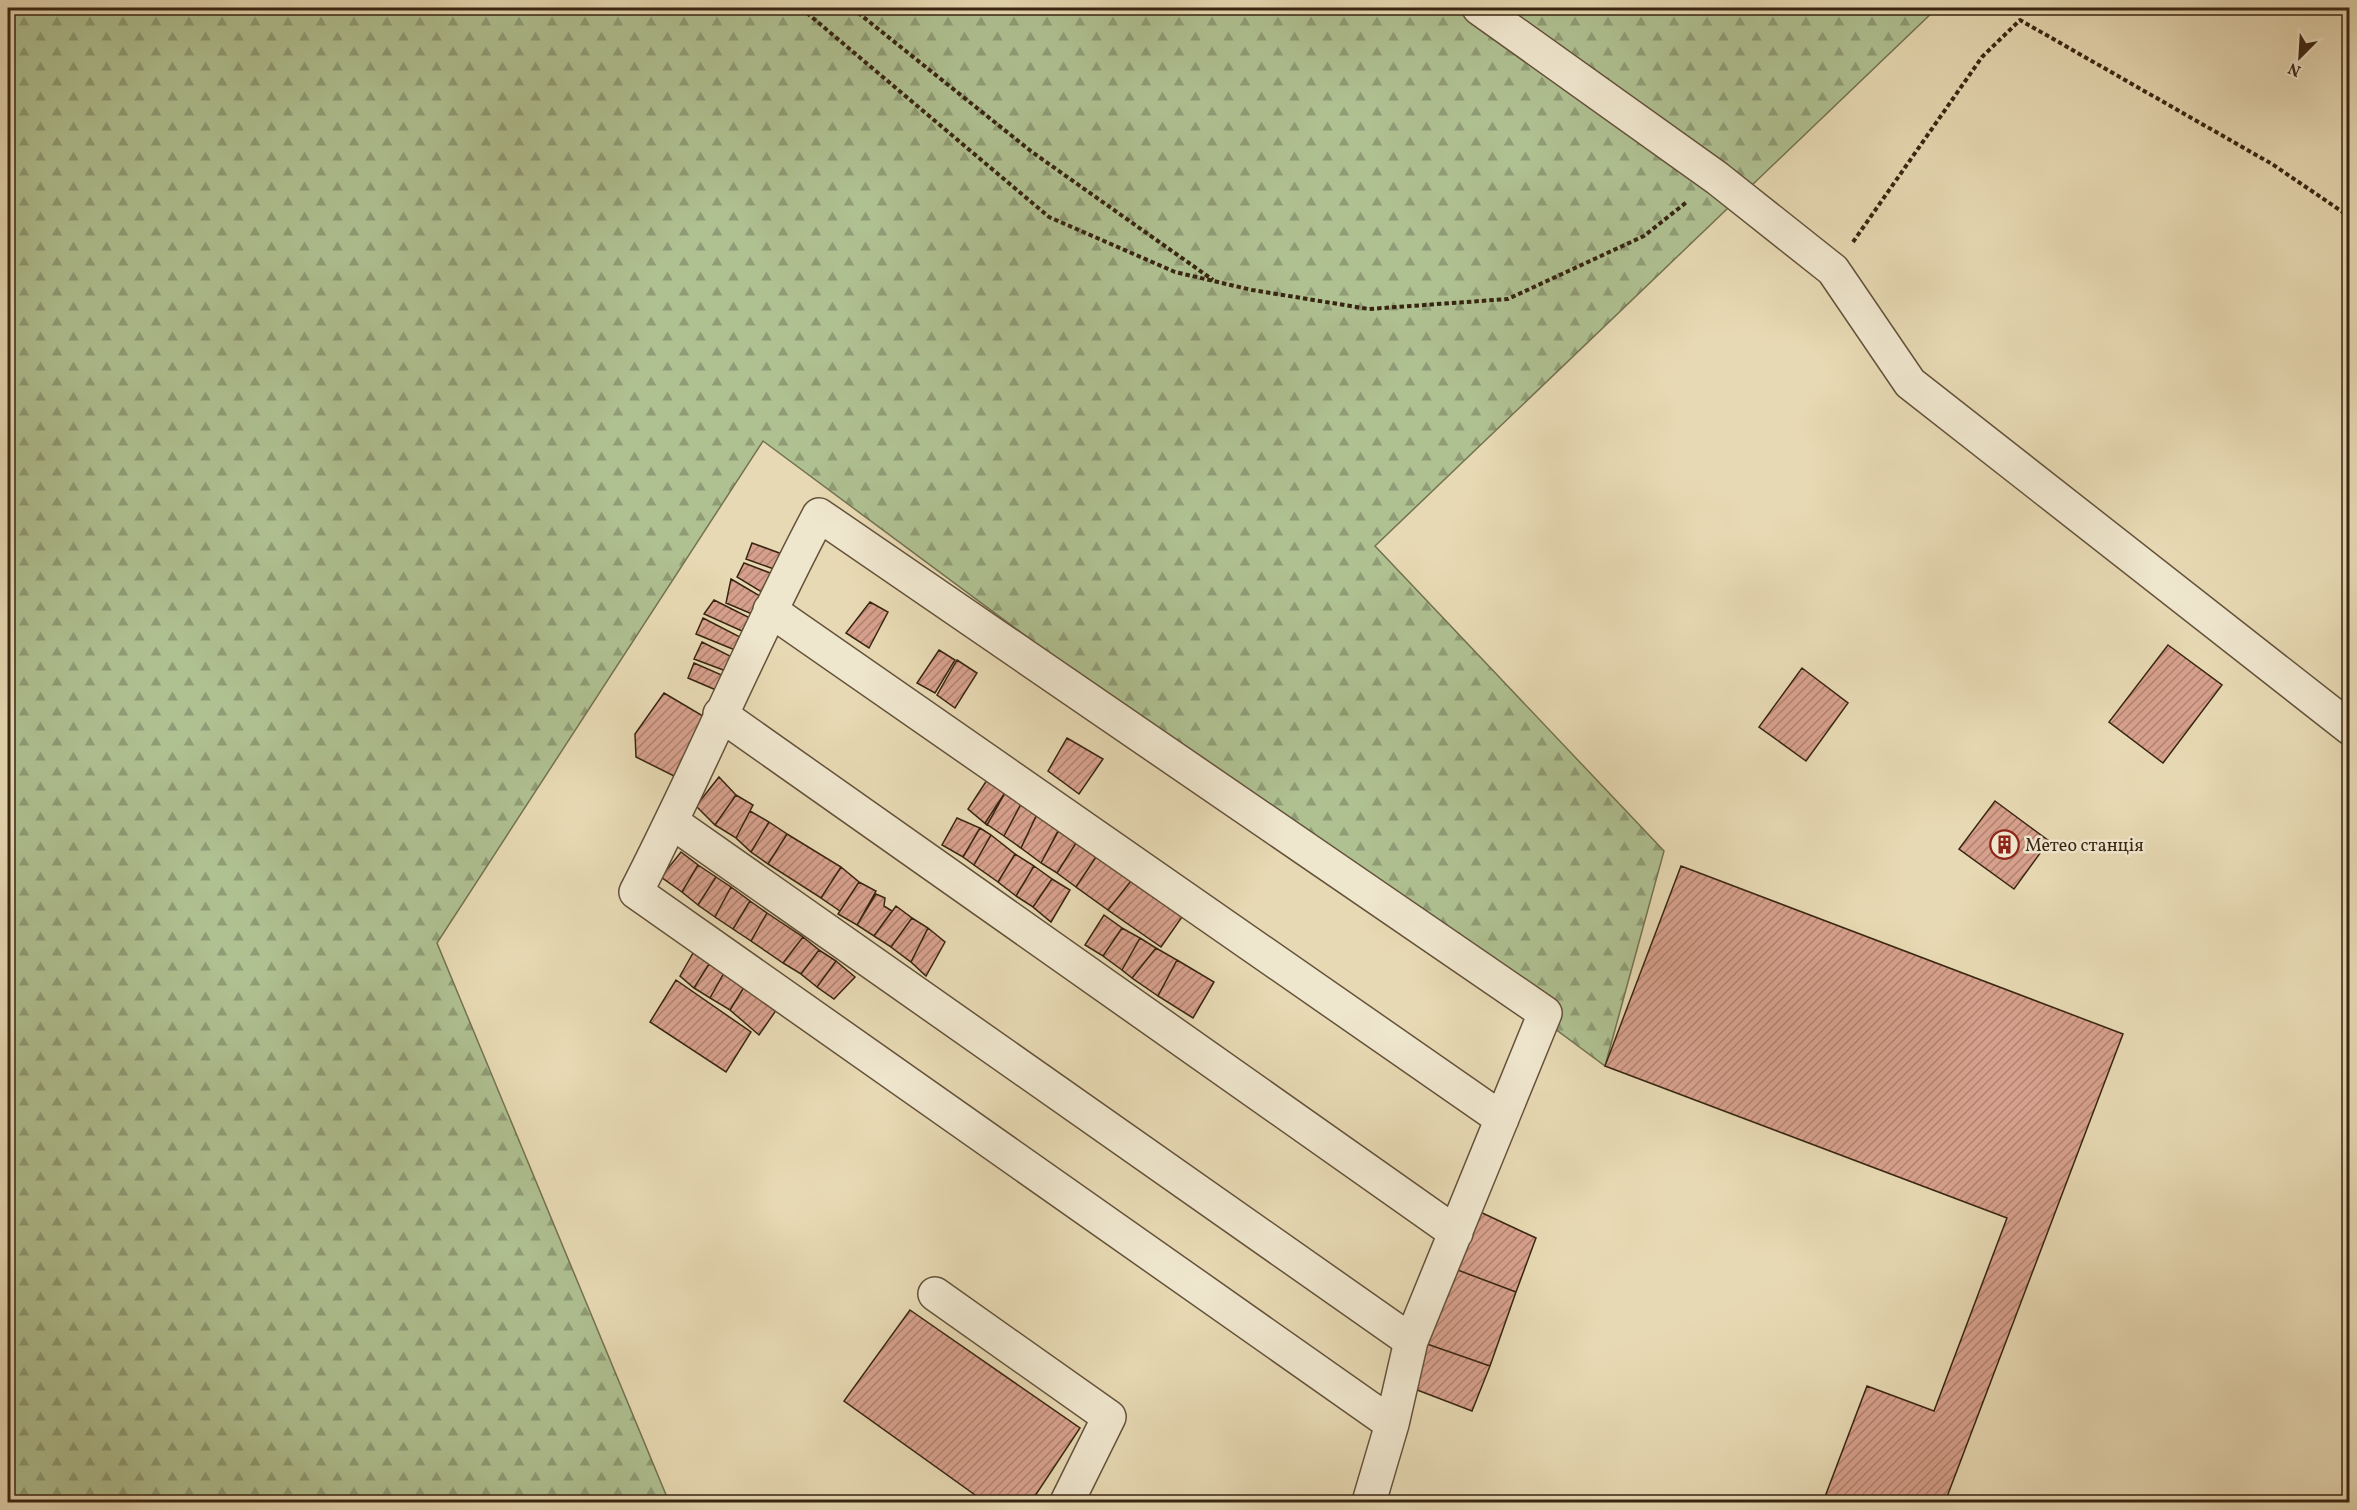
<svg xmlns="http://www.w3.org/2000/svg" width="2357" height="1510" font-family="Vollkorn,serif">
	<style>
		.forest { fill: url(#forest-firs); stroke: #747251; stroke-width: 1.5 }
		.building { fill: url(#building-hatch); stroke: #382511; stroke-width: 1.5 }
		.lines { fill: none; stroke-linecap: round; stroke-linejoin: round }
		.minor-casing { stroke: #64523a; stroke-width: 36 }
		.path { stroke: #382511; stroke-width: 4; stroke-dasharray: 4.5 3; stroke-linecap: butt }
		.minor { stroke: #efe6ce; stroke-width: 33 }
		.labels { text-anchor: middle; stroke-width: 5; stroke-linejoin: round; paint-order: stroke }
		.poi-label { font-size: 18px; fill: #382511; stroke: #efe6ce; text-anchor: start }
	</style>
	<defs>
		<pattern id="forest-firs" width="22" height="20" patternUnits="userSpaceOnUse" patternTransform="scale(1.5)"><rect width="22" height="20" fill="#afc091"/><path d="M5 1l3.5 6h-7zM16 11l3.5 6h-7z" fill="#8f9c75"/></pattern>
		<pattern id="building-hatch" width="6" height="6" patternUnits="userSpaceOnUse" patternTransform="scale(1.5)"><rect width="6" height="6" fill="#d7a08c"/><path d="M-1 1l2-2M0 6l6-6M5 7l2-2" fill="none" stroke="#af8271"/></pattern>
	</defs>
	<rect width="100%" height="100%" fill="#e7d9b3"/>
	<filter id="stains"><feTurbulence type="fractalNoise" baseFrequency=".00333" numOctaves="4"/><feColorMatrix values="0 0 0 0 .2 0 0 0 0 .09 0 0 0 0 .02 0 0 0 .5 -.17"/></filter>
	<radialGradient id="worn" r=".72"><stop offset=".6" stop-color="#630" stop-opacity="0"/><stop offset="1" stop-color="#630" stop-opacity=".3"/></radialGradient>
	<path class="forest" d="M 8,8 L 1937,8 L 1375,546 L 1664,851 L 1605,1066 L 763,441 L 437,943 L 669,1502 L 8,1502 Z"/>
	<path class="building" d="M 752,543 L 782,554 L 774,569 L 746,559 Z
		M 744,563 L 773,574 L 765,594 L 737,577 Z
		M 731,579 L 760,596 L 752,614 L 726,603 Z
		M 714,600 L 750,618 L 742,631 L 704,614 Z
		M 870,602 L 888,612 L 869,648 L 846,633 Z
		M 703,618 L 740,637 L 735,650 L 696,634 Z
		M 702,642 L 732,657 L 726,671 L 694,659 Z
		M 2168,645 L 2222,685 L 2163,763 L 2109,722 Z
		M 939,650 L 955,660 L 935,693 L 917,683 Z
		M 957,660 L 977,673 L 955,708 L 937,695 Z
		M 694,663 L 724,676 L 716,690 L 688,678 Z
		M 1802,668 L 1848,703 L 1806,761 L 1759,727 Z
		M 664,693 L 708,719 L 678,778 L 636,757 L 635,734 Z
		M 1067,738 L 1103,759 L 1079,794 L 1048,771 Z
		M 719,777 L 736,795 L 715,825 L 696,806 Z
		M 987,780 L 1006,791 L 987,825 L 968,809 Z
		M 1006,791 L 1022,802 L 1004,836 L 985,823 Z
		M 736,795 L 753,805 L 736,838 L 715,825 Z
		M 1995,801 L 2049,841 L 2014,889 L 1959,849 Z
		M 1022,802 L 1038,812 L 1021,848 L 1004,836 Z
		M 750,811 L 769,822 L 751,852 L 736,838 Z
		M 1038,812 L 1059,830 L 1041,863 L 1021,848 Z
		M 957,818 L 980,828 L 963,857 L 942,845 Z
		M 769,822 L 787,834 L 768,864 L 751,852 Z
		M 980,828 L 991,835 L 974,865 L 963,857 Z
		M 1058,831 L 1076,843 L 1057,873 L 1041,863 Z
		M 787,834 L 841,867 L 821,898 L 768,864 Z
		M 991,835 L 1015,854 L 998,882 L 974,865 Z
		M 1076,843 L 1096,857 L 1076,887 L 1057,873 Z
		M 681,852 L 698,865 L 682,892 L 661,877 Z
		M 1015,854 L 1034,866 L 1016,896 L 998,882 Z
		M 1096,857 L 1131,881 L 1108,910 L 1076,887 Z
		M 698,865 L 716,877 L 698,905 L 682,892 Z
		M 1034,866 L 1052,879 L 1033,907 L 1016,896 Z
		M 1681,866 L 2123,1034 L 1945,1502 L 1823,1502 L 1867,1386 L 1934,1411 L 2007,1218 L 1605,1066 Z
		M 841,867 L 859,882 L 840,911 L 821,898 Z
		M 716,877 L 731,887 L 715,917 L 698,905 Z
		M 1052,879 L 1070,890 L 1051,922 L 1033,907 Z
		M 1131,881 L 1182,917 L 1161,947 L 1108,910 Z
		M 859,882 L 876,891 L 857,925 L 838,914 Z
		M 731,887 L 750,901 L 733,929 L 715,917 Z
		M 876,894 L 885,898 L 884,906 L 892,911 L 874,936 L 857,925 Z
		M 750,901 L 767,913 L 751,941 L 733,929 Z
		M 896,906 L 912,918 L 891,947 L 874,936 Z
		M 767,913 L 803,937 L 783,963 L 751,941 Z
		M 1104,915 L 1122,928 L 1103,956 L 1085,945 Z
		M 912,918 L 928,928 L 911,962 L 891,947 Z
		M 928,928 L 945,942 L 926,976 L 911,962 Z
		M 1122,928 L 1140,938 L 1122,970 L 1103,956 Z
		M 803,937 L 819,950 L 801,974 L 783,963 Z
		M 1140,938 L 1156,948 L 1132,978 L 1122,970 Z
		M 1156,948 L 1177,960 L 1158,996 L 1132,978 Z
		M 819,950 L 836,961 L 817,987 L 801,974 Z
		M 693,953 L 709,964 L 694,988 L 680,976 Z
		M 1177,960 L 1214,982 L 1193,1018 L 1158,996 Z
		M 836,961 L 855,977 L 834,999 L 817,987 Z
		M 709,964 L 725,971 L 710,998 L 694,988 Z
		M 725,971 L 746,984 L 730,1010 L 710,998 Z
		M 676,980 L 751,1032 L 726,1072 L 650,1022 Z
		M 746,984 L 779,1006 L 759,1035 L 730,1010 Z
		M 1478,1211 L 1536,1238 L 1516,1292 L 1455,1269 Z
		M 1455,1269 L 1516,1292 L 1490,1366 L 1427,1344 Z
		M 910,1310 L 1080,1428 L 1031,1502 L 985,1502 L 844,1401 Z
		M 1427,1344 L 1490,1366 L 1472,1411 L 1412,1388 Z"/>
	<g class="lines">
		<defs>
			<path id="minor" d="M 1479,8 L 1717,178 L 1833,270 L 1910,383 L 2350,728
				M 770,610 L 1502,1119
				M 720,714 L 1456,1233
				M 672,822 L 1411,1341
				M 935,1294 L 1109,1417 L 1067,1502
				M 1369,1502 L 1392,1424 L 1411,1341 L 1545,1013 L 819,515 C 753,639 700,768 636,892 L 1392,1424"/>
		</defs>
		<use href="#minor" class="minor-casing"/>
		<path class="path" d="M 801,8 L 1049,217 L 1175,272 L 1252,290 L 1369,309 L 1508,299 L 1644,236 L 1688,201
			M 852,8 L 1032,152 L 1213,280
			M 1853,242 L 1982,57 L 2020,20 L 2272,164 L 2350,217"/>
		<use href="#minor" class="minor"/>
	</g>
	<defs>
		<symbol id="building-ring" viewBox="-11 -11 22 22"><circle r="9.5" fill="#efe6ce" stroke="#8f2418" stroke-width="1.5"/><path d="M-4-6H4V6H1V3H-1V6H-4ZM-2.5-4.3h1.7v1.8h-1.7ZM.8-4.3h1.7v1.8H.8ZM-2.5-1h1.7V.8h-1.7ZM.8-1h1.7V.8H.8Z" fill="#8f2418"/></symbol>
	</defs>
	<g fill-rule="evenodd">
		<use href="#building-ring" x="1988" y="828" width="33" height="33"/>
	</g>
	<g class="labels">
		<g class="poi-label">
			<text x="2025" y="851">Метео станція</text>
		</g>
	</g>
	<rect width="2357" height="1510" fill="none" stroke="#e7d9b3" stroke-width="30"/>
	<rect x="9" y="9" width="2339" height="1492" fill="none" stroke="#382511" stroke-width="3"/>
	<rect x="15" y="15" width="2327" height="1480" fill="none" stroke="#382511" stroke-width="1.5"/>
	<g transform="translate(2300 57) rotate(204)" stroke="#efe6ce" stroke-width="4.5" paint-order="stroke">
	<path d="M0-4.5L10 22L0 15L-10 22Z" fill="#382511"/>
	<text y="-9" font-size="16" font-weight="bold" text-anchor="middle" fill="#382511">N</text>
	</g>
	<rect width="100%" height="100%" filter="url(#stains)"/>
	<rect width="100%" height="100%" fill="url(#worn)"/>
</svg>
